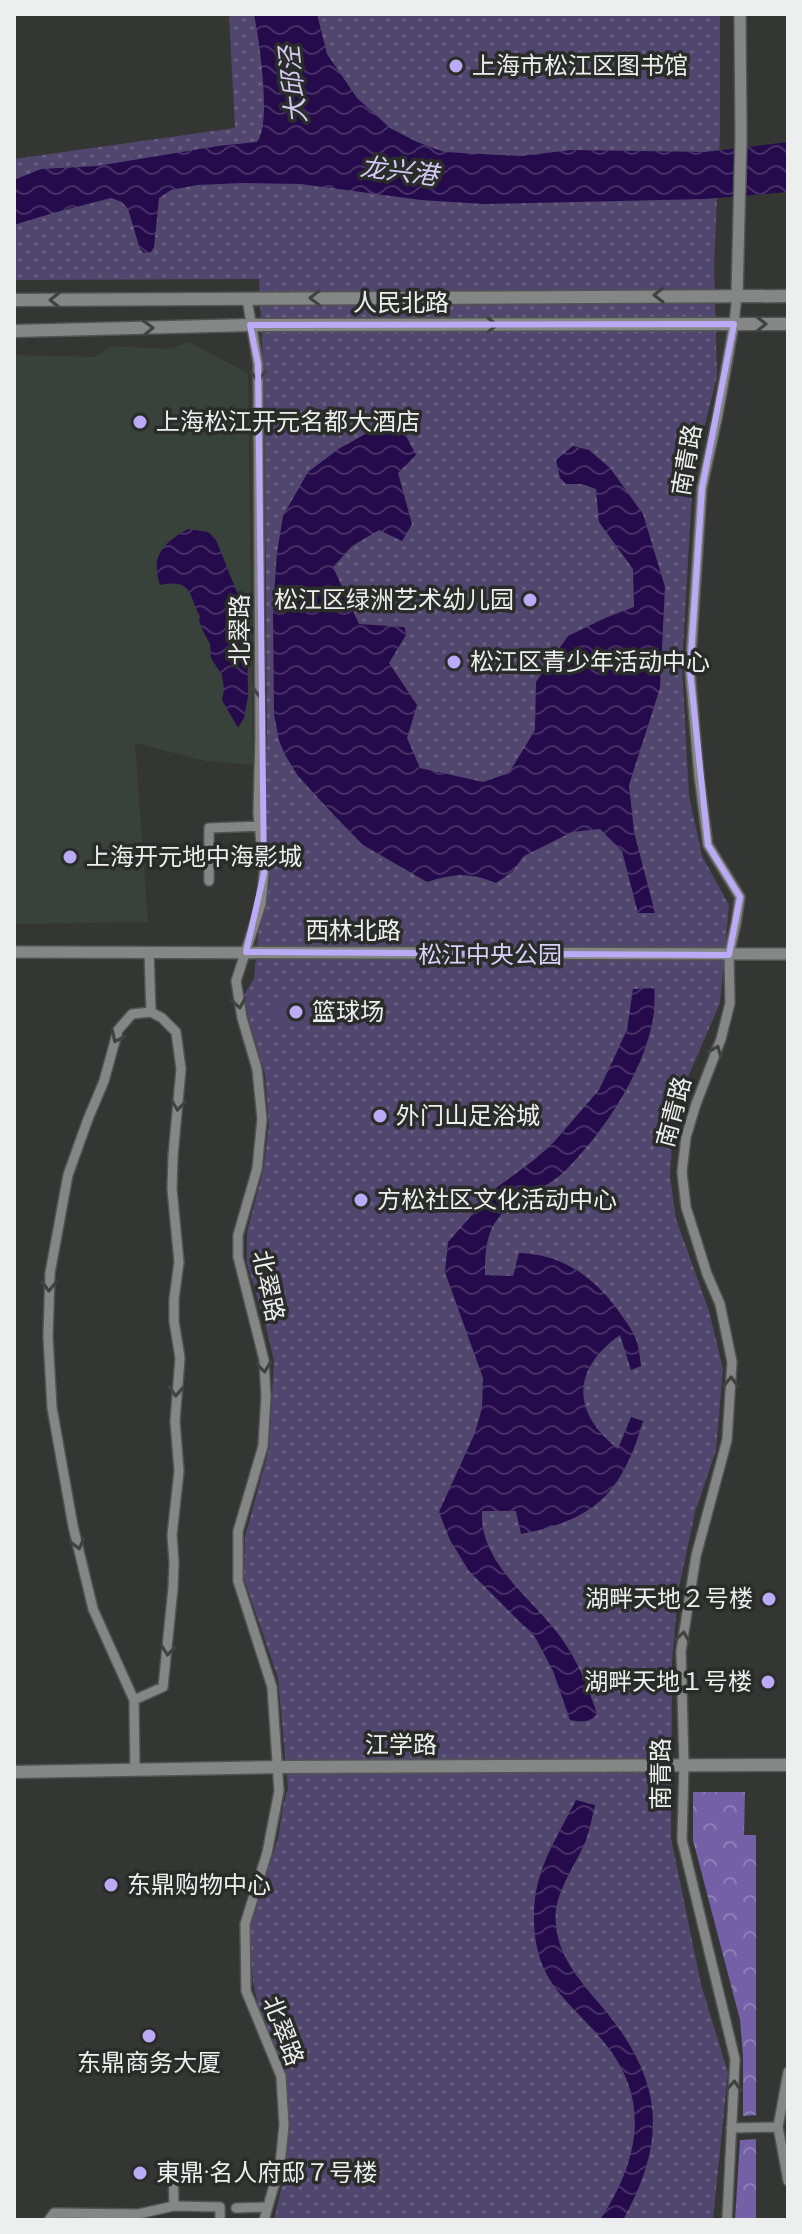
<svg xmlns="http://www.w3.org/2000/svg" width="802" height="2234" font-family="'Asap Condensed','Noto Sans SC',sans-serif">
	<style>
		.built { fill: #39413b }
		.forest { fill: url(#forest-crowns) }
		.park { fill: url(#park-dots) }
		.garden { fill: #50466e }
		.water { fill: url(#water-waves) }
		.lines { fill: none; stroke-linecap: round; stroke-linejoin: round }
		.minor-casing { stroke: #525453; stroke-width: 12 }
		.tertiary-casing { stroke: #525453; stroke-width: 14 }
		.secondary-casing { stroke: #525453; stroke-width: 15 }
		.minor { stroke: #848785; stroke-width: 9 }
		.tertiary { stroke: #848785; stroke-width: 11 }
		.secondary { stroke: #848785; stroke-width: 12 }
		.oneway { stroke: #404341 }
		.marked { fill: none; stroke: #bbaaf6; stroke-width: 6; stroke-linejoin: round }
		.poi-dot { fill: #bbaaf6; stroke: #2a2c2a; stroke-width: 3 }
		.labels { text-anchor: middle; stroke-width: 7; stroke-linejoin: round; paint-order: stroke }
		.poi-label { font-size: 24px; fill: #edefee; stroke: #2a2c2a; text-anchor: start }
		.street-label { font-size: 24px; fill: #edefee; stroke: #2a2c2a }
		.park-label { font-size: 24px; fill: #d8d0f8; stroke: #2a2c2a }
		.water-label { font-size: 26px; font-style: italic; fill: #d2caf2; stroke: #2a2c2a }
	</style>
	<defs>
		<pattern id="forest-crowns" width="20" height="18" patternUnits="userSpaceOnUse" patternTransform="scale(2)"><rect width="20" height="18" fill="#7360a7"/><path d="M2 6a3 3 0 1 1 6 0M12 15a3 3 0 1 1 6 0" fill="none" stroke="#8e7fb8"/></pattern>
		<pattern id="park-dots" width="8" height="8" patternUnits="userSpaceOnUse" patternTransform="scale(2)"><rect width="8" height="8" fill="#50466e"/><path d="M2 2h.1M6 6h.1" fill="none" stroke="#6a6183" stroke-width="1.8" stroke-linecap="round"/></pattern>
		<pattern id="water-waves" width="16" height="10" patternUnits="userSpaceOnUse" patternTransform="scale(2)"><rect width="16" height="10" fill="#250b4c"/><path d="M0 5q4-4 8 0t8 0" fill="none" stroke="#452f66"/></pattern>
	</defs>
	<rect width="100%" height="100%" fill="#343634"/>
	<path class="built" d="M 189,342 L 248,373 L 253,765 L 205,761 L 135,743 L 148,922 L 14,924 L 14,355 L 95,357 L 111,346 L 171,349 Z"/>
	<path class="forest" d="M 693,1792 L 745,1792 L 744,1835 L 756,1835 L 756,2115 L 743,2116 L 743,2056 L 740,2020 L 693,1840 Z
		M 756,2139 L 756,2220 L 735,2220 L 740,2140 Z"/>
	<path class="park" d="M 229,14 L 720,14 L 720,134 L 714,264 L 717,376 L 693,473 L 682,666 L 689,796 L 702,856 L 729,905 L 720,1003 L 688,1077 L 677,1109 L 673,1127 L 670,1177 L 676,1219 L 709,1311 L 723,1369 L 716,1450 L 695,1512 L 678,1592 L 672,1662 L 671,1838 L 701,1984 L 728,2073 L 713,2220 L 274,2220 L 286,2168 L 287,2103 L 281,2065 L 262,2023 L 253,1982 L 249,1930 L 278,1839 L 283,1806 L 288,1788 L 278,1678 L 244,1579 L 245,1537 L 269,1449 L 274,1361 L 265,1323 L 247,1263 L 247,1232 L 263,1171 L 269,1125 L 265,1074 L 248,1017 L 244,995 L 254,978 L 259,924 L 270,883 L 264,812 L 267,731 L 266,591 L 264,383 L 259,279 L 14,280 L 14,159 L 235,128 Z"/>
	<path class="garden" d="M 360,997 L 360,1025 L 271,1025 L 271,999 Z"/>
	<path class="water" d="M 254,14 L 317,14 L 327,54 L 357,98 L 390,128 L 417,142 L 444,152 L 520,156 L 572,150 L 705,152 L 788,142 L 788,192 L 706,199 L 484,204 L 421,200 L 301,184 L 242,183 L 197,185 L 171,190 L 159,198 L 154,247 L 151,252 L 144,253 L 140,249 L 128,209 L 122,202 L 111,198 L 53,213 L 14,225 L 14,180 L 41,169 L 97,166 L 218,146 L 257,142 C 272,123 259,39 254,14 Z
		M 380,426 L 406,436 L 416,455 L 398,473 L 412,524 L 402,541 L 379,530 L 352,546 L 333,567 L 359,624 L 405,627 L 406,635 L 389,663 L 417,705 L 407,738 L 420,768 L 483,782 L 509,773 L 535,730 L 536,682 L 568,636 L 605,618 L 634,607 L 633,569 L 599,522 L 596,489 L 581,484 L 566,484 L 560,478 L 556,460 L 573,446 L 589,450 L 610,468 L 643,514 L 665,587 L 660,688 L 629,785 L 634,832 L 655,913 L 638,913 L 622,851 L 600,829 L 572,832 L 524,856 L 512,872 L 496,883 C 468,872 454,874 427,882 L 363,845 L 331,812 L 298,776 L 284,753 L 279,740 L 274,714 L 273,608 L 277,553 L 283,516 L 308,472 L 340,448 Z
		M 188,529 L 208,532 L 216,540 L 247,617 L 248,696 L 244,718 L 238,728 L 222,700 L 224,689 L 222,675 L 211,658 L 210,644 L 201,627 L 199,620 L 200,616 C 188,596 194,578 160,585 C 150,554 164,543 188,529 Z
		M 655,988 C 654,998 655,1009 653,1019 C 643,1074 603,1133 564,1172 C 551,1184 537,1189 522,1198 C 489,1218 485,1238 485,1275 L 513,1276 L 519,1253 C 561,1254 593,1276 617,1309 C 624,1319 633,1330 637,1342 C 639,1349 640,1358 641,1366 L 631,1370 L 620,1335 C 572,1369 571,1412 618,1449 L 631,1417 L 643,1421 C 622,1493 595,1520 521,1534 L 516,1511 L 482,1511 C 479,1563 531,1597 559,1635 C 577,1659 588,1686 597,1714 C 590,1723 581,1722 570,1720 L 553,1671 L 535,1637 L 469,1571 L 450,1540 L 439,1512 L 475,1433 L 482,1408 L 483,1378 L 445,1272 L 448,1242 L 496,1188 L 534,1160 L 554,1142 L 599,1090 L 627,1030 L 633,989 Z
		M 576,1800 L 595,1805 C 592,1817 590,1829 586,1840 C 575,1868 552,1894 556,1925 C 559,1959 582,1983 603,2008 C 663,2080 668,2138 623,2220 L 600,2220 C 637,2164 652,2103 607,2046 C 571,2000 535,1986 534,1919 C 533,1871 556,1840 576,1800 Z"/>
	<g class="lines">
		<defs>
			<path id="minor" d="M 247,299 L 258,364 L 260,737 L 258,813 L 264,873 L 261,904 L 236,981 L 242,1018 L 257,1069 L 262,1119 L 257,1169 L 238,1235 L 238,1257 L 264,1360 L 266,1397 L 263,1446 L 238,1531 L 238,1581 L 272,1687 L 279,1791 L 267,1853 L 245,1924 L 246,1991 L 281,2076 L 284,2125 L 280,2165 L 264,2220
				M 209,881 L 209,828 L 260,826
				M 134,1700 L 163,1687 L 173,1588 L 174,1562 L 172,1535 L 179,1471 L 175,1421 L 180,1358 L 174,1321 L 174,1299 L 179,1262 L 172,1189 L 173,1156 L 181,1069 L 176,1032 L 162,1018 L 151,1012
				M 135,1770 L 134,1700 L 93,1609 L 73,1526 L 52,1408 L 48,1337 L 50,1273 L 68,1175 L 88,1119 L 104,1081 L 118,1030 L 132,1014 L 151,1012 L 149,952
				M 788,2072 L 778,2127 L 788,2181
				M 731,2128 L 778,2127
				M 173,2167 L 174,2206
				M 236,2208 L 267,2207
				M 49,2220 L 54,2213 L 138,2214 L 174,2206 L 220,2207 L 220,2220
				M 727,2220 L 735,2059 L 682,1840 L 684,1765 L 681,1651 L 696,1556 L 727,1440 L 732,1362 L 720,1304 L 707,1274 L 686,1207 L 682,1172 L 686,1137 L 696,1104 L 721,1039 L 730,1003 L 729,955 L 736,923 L 740,897 L 708,845 L 699,776 L 690,671 L 702,488 L 718,414 L 734,324 L 737,295"/>
			<path id="tertiary" d="M 737,295 L 741,138 L 740,14
				M 14,952 L 788,954"/>
			<path id="secondary" d="M 14,300 L 788,296
				M 14,331 L 250,325 L 788,324
				M 14,1772 L 277,1767 L 788,1765"/>
		</defs>
		<use href="#minor" class="minor-casing"/>
		<use href="#tertiary" class="tertiary-casing"/>
		<use href="#secondary" class="secondary-casing"/>
		<use href="#minor" class="minor"/>
		<use href="#tertiary" class="tertiary"/>
		<use href="#secondary" class="secondary"/>
	</g>
	<defs><path id="oneway-chevron" d="M-2-3.5L2.5 0L-2 3.5" fill="none" stroke-width="1.6" stroke-linecap="round" stroke-linejoin="round" transform="scale(2)"/></defs>
	<g class="oneway">
		<use href="#oneway-chevron" transform="translate(659 295) rotate(180)"/>
		<use href="#oneway-chevron" transform="translate(315 298) rotate(179)"/>
		<use href="#oneway-chevron" transform="translate(55 300) rotate(180)"/>
		<use href="#oneway-chevron" transform="translate(761 324)"/>
		<use href="#oneway-chevron" transform="translate(492 325)"/>
		<use href="#oneway-chevron" transform="translate(148 328) rotate(-2)"/>
		<use href="#oneway-chevron" transform="translate(258 376) rotate(89)"/>
		<use href="#oneway-chevron" transform="translate(260 692) rotate(90)"/>
		<use href="#oneway-chevron" transform="translate(239 1003) rotate(81)"/>
		<use href="#oneway-chevron" transform="translate(117 1037) rotate(115)"/>
		<use href="#oneway-chevron" transform="translate(716 1051) rotate(-68)"/>
		<use href="#oneway-chevron" transform="translate(178 1105) rotate(96)"/>
		<use href="#oneway-chevron" transform="translate(49 1286) rotate(91)"/>
		<use href="#oneway-chevron" transform="translate(264 1367) rotate(84)"/>
		<use href="#oneway-chevron" transform="translate(731 1382) rotate(-88)"/>
		<use href="#oneway-chevron" transform="translate(176 1391) rotate(93)"/>
		<use href="#oneway-chevron" transform="translate(78 1544) rotate(76)"/>
		<use href="#oneway-chevron" transform="translate(683 1637) rotate(-81)"/>
		<use href="#oneway-chevron" transform="translate(168 1650) rotate(96)"/>
		<use href="#oneway-chevron" transform="translate(734 2086) rotate(-87)"/>
	</g>
	<path class="marked" d="M 734,324 L 702,488 L 690,671 L 708,845 L 740,897 L 729,955 L 246,952 L 264,873 L 258,364 L 250,325 Z"/>
	<g class="poi-dot">
		<circle cx="456" cy="66" r="8"/>
		<circle cx="140" cy="422" r="8"/>
		<circle cx="530" cy="600" r="8"/>
		<circle cx="454" cy="662" r="8"/>
		<circle cx="70" cy="857" r="8"/>
		<circle cx="296" cy="1012" r="8"/>
		<circle cx="380" cy="1116" r="8"/>
		<circle cx="361" cy="1200" r="8"/>
		<circle cx="769" cy="1599" r="8"/>
		<circle cx="768" cy="1682" r="8"/>
		<circle cx="111" cy="1885" r="8"/>
		<circle cx="149" cy="2036" r="8"/>
		<circle cx="140" cy="2173" r="8"/>
	</g>
	<g class="labels">
		<g class="poi-label">
			<text x="472" y="74">上海市松江区图书馆</text>
			<text x="156" y="430">上海松江开元名都大酒店</text>
			<text x="514" y="608" text-anchor="end">松江区绿洲艺术幼儿园</text>
			<text x="470" y="670">松江区青少年活动中心</text>
			<text x="86" y="865">上海开元地中海影城</text>
			<text x="312" y="1020">篮球场</text>
			<text x="396" y="1124">外门山足浴城</text>
			<text x="377" y="1208">方松社区文化活动中心</text>
			<text x="753" y="1607" text-anchor="end">湖畔天地２号楼</text>
			<text x="752" y="1690" text-anchor="end">湖畔天地１号楼</text>
			<text x="127" y="1893">东鼎购物中心</text>
			<text x="149" y="2071" text-anchor="middle">东鼎商务大厦</text>
			<text x="156" y="2181">東鼎·名人府邸７号楼</text>
		</g>
		<g class="street-label">
			<text x="401" y="311">人民北路</text>
			<text transform="translate(687 460) rotate(-80)" y="8">南青路</text>
			<text transform="translate(240 630) rotate(-90)" y="8">北翠路</text>
			<text x="353" y="939">西林北路</text>
			<text transform="translate(674 1112) rotate(-75)" y="8">南青路</text>
			<text transform="translate(268 1286) rotate(78)" y="8">北翠路</text>
			<text x="401" y="1753">江学路</text>
			<text transform="translate(661 1774) rotate(-90)" y="8">南青路</text>
			<text transform="translate(283 2031) rotate(69)" y="8">北翠路</text>
		</g>
		<g class="park-label">
			<text x="490" y="963">松江中央公园</text>
		</g>
		<g class="water-label">
			<text transform="translate(293 85) rotate(-96)" y="9">大邱泾</text>
			<text transform="translate(399 171) rotate(7)" y="9">龙兴港</text>
		</g>
	</g>
	<rect width="802" height="2234" fill="none" stroke="#edefee" stroke-width="32"/>
</svg>
